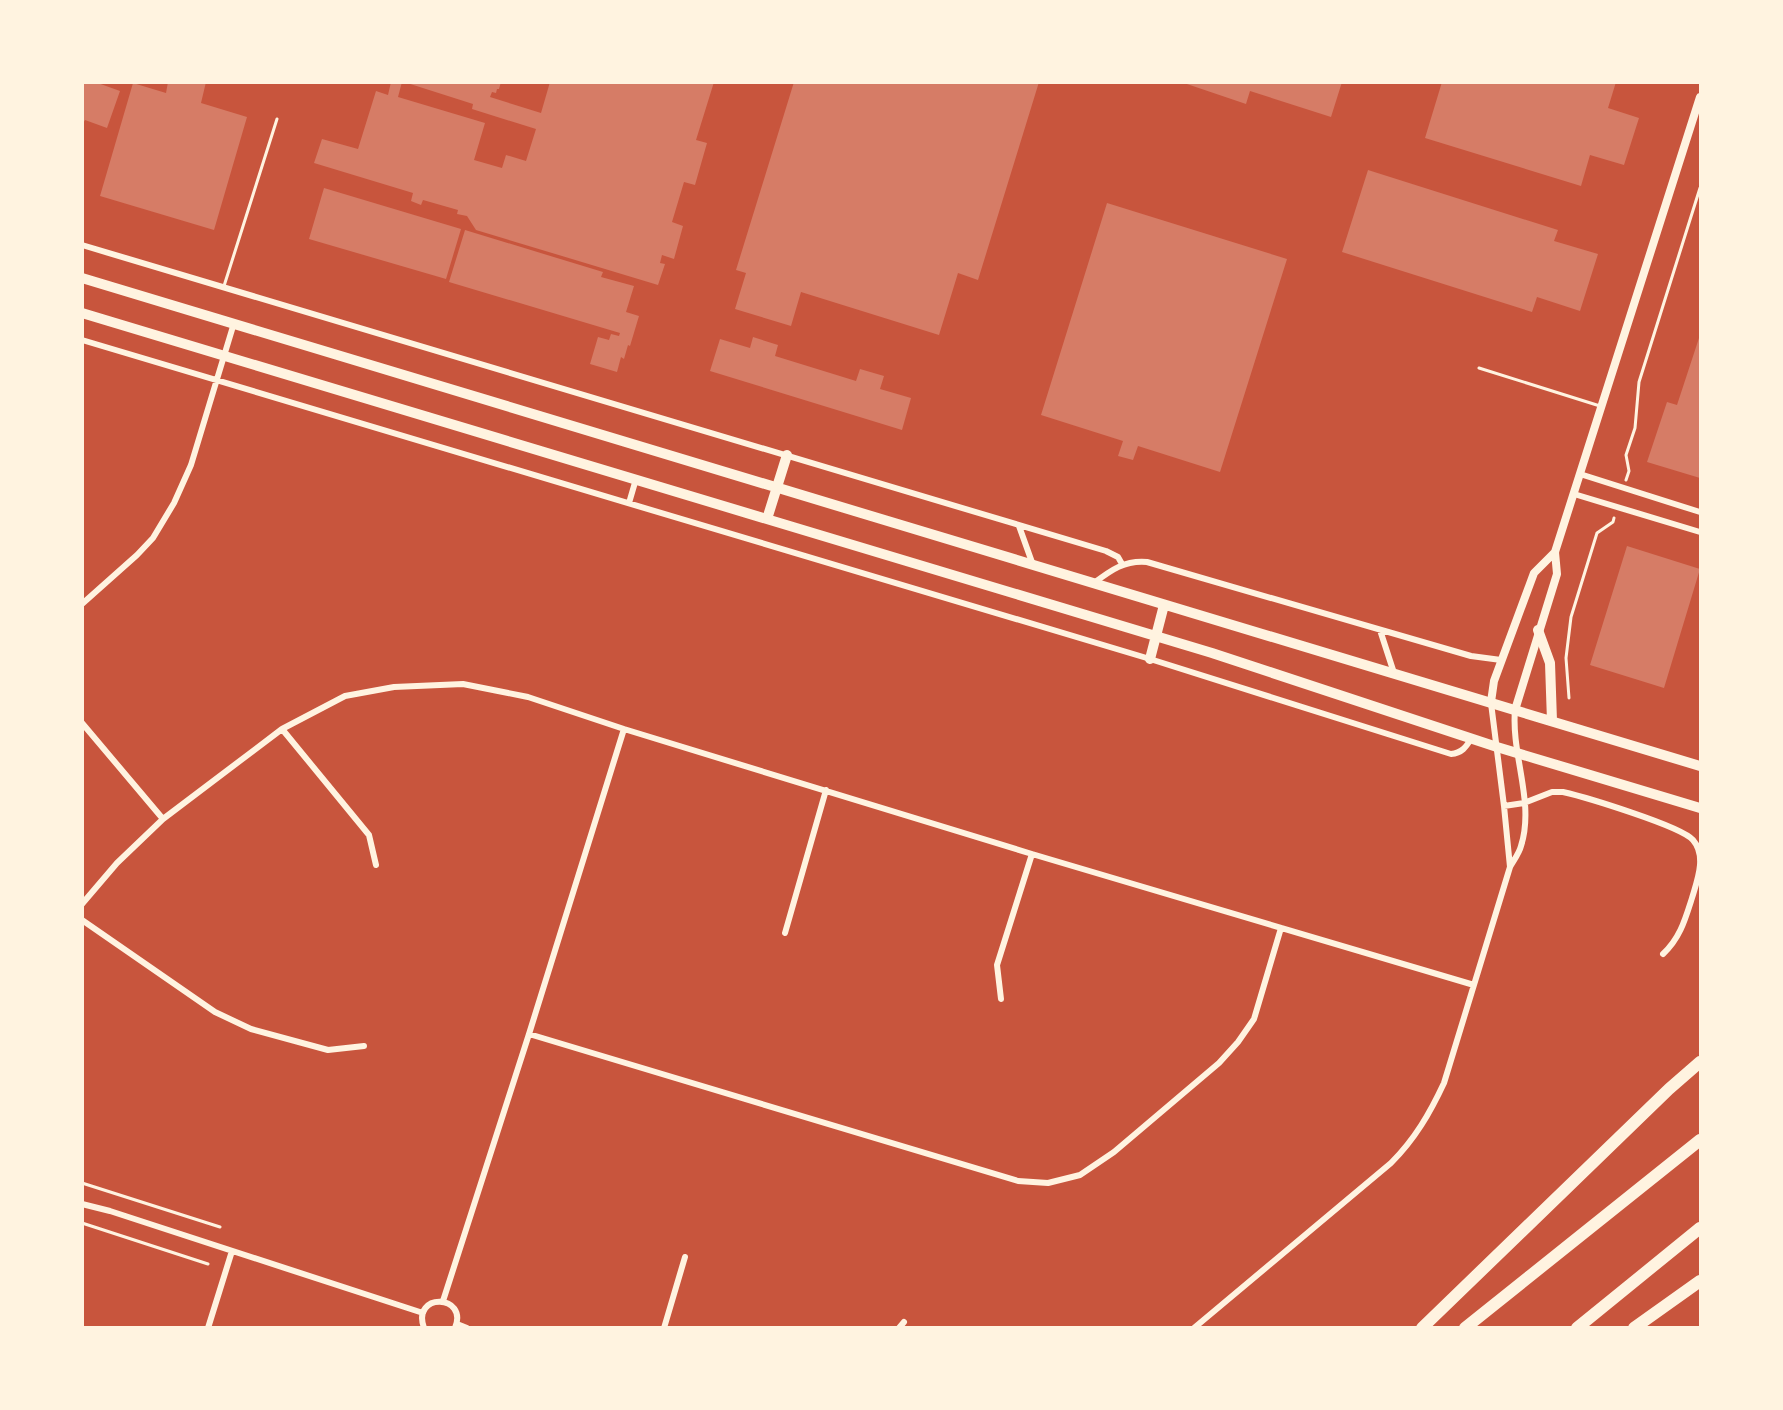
<svg xmlns="http://www.w3.org/2000/svg" width="1783" height="1410" font-family="Overpass,sans-serif">
	<style>
		.building { fill: #d67c66 }
		.lines { fill: none; stroke-linecap: round; stroke-linejoin: round }
		.path { stroke: #fff3e0; stroke-width: 3 }
		.service { stroke: #fff3e0; stroke-width: 3 }
		.minor { stroke: #fff3e0; stroke-width: 6 }
		.tertiary { stroke: #fff3e0; stroke-width: 8 }
		.trunk { stroke: #fff3e0; stroke-width: 10 }
		.motorway { stroke: #fff3e0; stroke-width: 12 }
	</style>
	<rect width="100%" height="100%" fill="#c8553d"/>
	<path class="building" d="M 82,82 L 95,82 L 120,91 L 107,128 L 85,120 L 82,125 Z
		M 168,82 L 206,82 L 201,103 L 247,117 L 214,230 L 100,196 L 133,83 L 166,93 Z
		M 391,82 L 402,82 L 398,97 L 485,123 L 474,160 L 502,168 L 506,155 L 526,161 L 536,129 L 472,109 L 473,104 L 404,82 L 501,82 L 499,89 L 497,89 L 496,93 L 492,92 L 490,97 L 541,113 L 550,82 L 714,82 L 696,140 L 707,143 L 695,185 L 684,182 L 672,222 L 683,226 L 674,259 L 662,255 L 660,263 L 665,264 L 658,285 L 476,230 L 467,216 L 457,214 L 458,210 L 423,200 L 421,205 L 411,201 L 413,193 L 314,163 L 322,139 L 358,149 L 376,91 L 388,95 Z
		M 794,82 L 1039,82 L 978,280 L 958,273 L 939,335 L 801,292 L 791,326 L 735,309 L 746,273 L 736,270 Z
		M 1181,82 L 1342,82 L 1331,117 L 1250,91 L 1246,104 Z
		M 1442,82 L 1616,82 L 1608,108 L 1639,118 L 1624,165 L 1590,155 L 1581,186 L 1425,138 Z
		M 1368,170 L 1558,230 L 1554,241 L 1598,254 L 1580,311 L 1537,297 L 1532,312 L 1342,252 Z
		M 324,188 L 461,229 L 446,279 L 309,239 Z
		M 1107,203 L 1287,259 L 1220,472 L 1138,446 L 1133,460 L 1118,456 L 1123,441 L 1041,415 Z
		M 465,230 L 603,272 L 601,277 L 634,286 L 626,312 L 639,316 L 630,346 L 628,345 L 624,359 L 621,357 L 617,372 L 590,364 L 598,337 L 609,340 L 611,334 L 619,336 L 620,333 L 449,282 Z
		M 753,337 L 778,345 L 775,356 L 856,381 L 860,369 L 884,376 L 880,389 L 911,398 L 902,430 L 710,371 L 720,339 L 750,348 Z
		M 1699,338 L 1700,339 L 1700,478 L 1647,462 L 1667,402 L 1677,405 Z
		M 1627,546 L 1700,569 L 1664,688 L 1590,665 Z"/>
	<g class="lines">
		<path class="path" d="M 1626,480 L 1629,471 L 1626,455 L 1635,428 L 1639,382 L 1700,188
			M 1569,698 L 1566,658 L 1571,617 L 1597,533 L 1613,522 L 1614,518
			M 82,1183 L 220,1227
			M 82,1223 L 208,1264"/>
		<path class="service" d="M 224,286 L 277,119
			M 1479,368 L 1600,406"/>
		<path class="minor" d="M 82,245 L 1106,551 L 1118,557 L 1122,564
			M 82,340 L 1150,659 L 1451,754 C 1462,753 1466,747 1471,739
			M 1580,474 L 1700,512
			M 1574,494 L 1700,532
			M 629,503 L 636,479
			M 1019,526 L 1033,565
			M 1094,583 C 1111,570 1125,560 1147,562 L 1471,656 L 1501,660
			M 82,604 L 137,555 L 153,538 L 174,503 L 191,465 L 234,323
			M 1380,630 L 1394,673
			M 1491,703 L 1504,806 L 1510,867
			M 82,723 L 163,819
			M 282,729 L 369,835 L 376,865
			M 1504,806 L 1524,803 L 1552,792 L 1563,792 C 1585,797 1681,826 1693,840 C 1707,856 1697,881 1692,898 C 1685,920 1680,938 1663,954
			M 82,904 L 117,863 L 163,819 L 282,729 L 345,696 L 394,687 L 463,684 L 528,697 L 624,729 L 1032,854 L 1474,985
			M 82,920 L 215,1012 L 251,1029 L 328,1050 L 364,1046
			M 785,933 L 826,790
			M 1001,999 L 997,965 L 1032,854
			M 529,1034 L 1018,1181 L 1048,1183 L 1080,1175 L 1114,1152 L 1219,1063 L 1238,1042 L 1254,1019 L 1281,928
			M 82,1204 L 110,1211 L 423,1313
			M 443,1301 L 529,1034 L 624,729
			M 457,1324 L 467,1328
			M 208,1328 L 232,1251
			M 424,1328 C 411,1292 469,1294 455,1328
			M 664,1328 L 685,1257
			M 899,1328 L 904,1322
			M 1194,1328 L 1391,1163 C 1415,1139 1430,1113 1444,1083 L 1510,867 C 1513,861 1519,854 1521,846 C 1535,802 1511,755 1515,710"/>
		<path class="tertiary" d="M 1491,702 L 1494,681 L 1534,573 L 1555,552
			M 1515,710 L 1557,574 L 1555,552 L 1700,97"/>
		<path class="trunk" d="M 82,278 L 1700,766
			M 82,313 L 1212,653 L 1497,747 L 1700,808
			M 767,519 L 787,455
			M 1538,630 L 1550,663 L 1552,721
			M 1150,659 L 1164,605"/>
		<path class="motorway" d="M 1422,1328 L 1669,1089 L 1700,1062
			M 1465,1328 L 1700,1140
			M 1577,1328 L 1700,1228
			M 1634,1328 L 1700,1281"/>
	</g>
	<rect width="1783" height="1410" fill="none" stroke="#fff3e0" stroke-width="168"/>
</svg>
